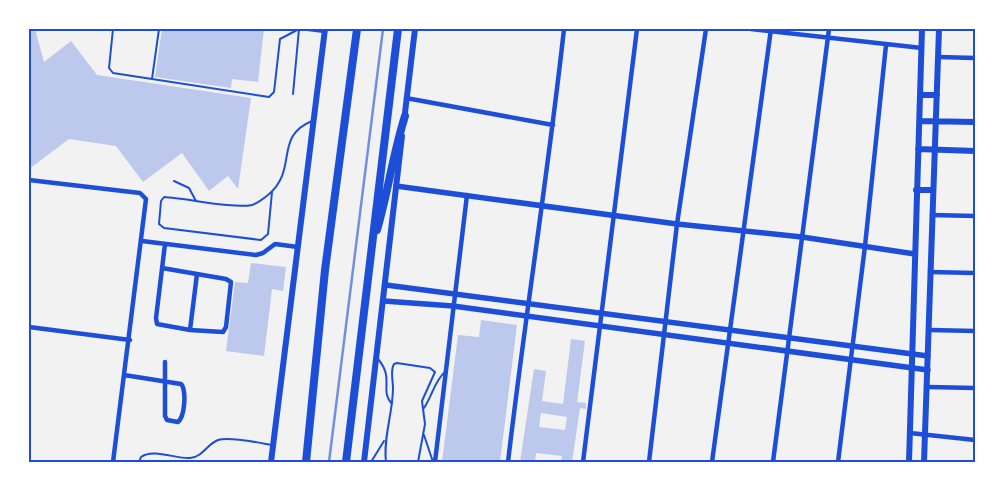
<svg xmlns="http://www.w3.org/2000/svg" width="1004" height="491" font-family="Figtree,sans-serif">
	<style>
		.building { fill: #bdc9ec; fill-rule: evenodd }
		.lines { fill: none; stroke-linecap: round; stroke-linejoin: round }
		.service { stroke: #1d4ed8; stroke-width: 2 }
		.minor { stroke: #1d4ed8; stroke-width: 4.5 }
		.tertiary { stroke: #1d4ed8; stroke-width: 5.5 }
		.secondary { stroke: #1d4ed8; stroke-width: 6 }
		.motorway { stroke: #1d4ed8; stroke-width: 8 }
		.rail { stroke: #7290e2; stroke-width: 2.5 }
		.neatline { fill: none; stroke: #1d4ed8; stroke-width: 2 }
	</style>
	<rect width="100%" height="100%" fill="#f2f2f2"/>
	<path class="building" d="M 29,29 L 35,29 L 44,62 L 71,41 L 97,75 L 251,98 L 238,189 L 228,176 L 209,191 L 182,153 L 143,182 L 116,146 L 69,139 L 29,169 Z
		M 162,29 L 264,29 L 258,82 L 232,79 L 231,88 L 155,77 Z
		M 251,263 L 286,267 L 283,291 L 272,289 L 264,356 L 226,351 L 235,282 L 248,283 Z
		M 481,320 L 517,325 L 500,462 L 442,462 L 458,335 L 479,337 Z
		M 571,339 L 585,341 L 577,402 L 586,403 L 586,409 L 580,408 L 572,462 L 561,462 L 562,456 L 536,453 L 535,462 L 520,462 L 534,369 L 546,371 L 542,401 L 563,404 ZM 541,413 L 567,417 L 565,430 L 539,427 Z"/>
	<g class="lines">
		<path class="service" d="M 113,29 L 109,68 L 113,73 L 269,97 L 274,92 L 280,39 L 299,29 L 323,32
			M 152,79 L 159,29
			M 293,94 L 299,29
			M 174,181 L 189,188 L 196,201
			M 272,192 L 268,234 L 261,240 L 164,228 L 159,224 L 161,201 L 164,197 C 186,198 233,209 252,205 C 258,203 263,199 268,195 C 299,169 273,137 312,121
			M 378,359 C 395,379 379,390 392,404
			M 424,408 C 432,396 435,380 445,372
			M 424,435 L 433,462
			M 139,462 L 141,457 C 153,448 176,459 190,458 C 203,457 207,444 218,440 C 229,436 260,443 272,445
			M 371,462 L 384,441
			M 386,462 C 383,437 393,413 393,388 C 393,380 390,371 394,364 L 397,363 L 430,368 L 435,372 L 422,401 L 425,424 L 418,462"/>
		<path class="minor" d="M 751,29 L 922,48
			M 938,57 L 975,58
			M 406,98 L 553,125
			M 29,180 L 140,193 L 146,199 L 113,462
			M 932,215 L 975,216
			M 142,241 L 256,255 L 263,253 L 275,244 L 298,247
			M 162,268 L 226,279 L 231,282 L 226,327 L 223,332 L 190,330 L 157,324 L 156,318 L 165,244
			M 930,272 L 975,273
			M 29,327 L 130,340
			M 190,330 L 197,274
			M 930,330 L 975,331
			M 124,375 L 181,384 L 182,385 C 186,393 185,416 178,422 L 167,420 L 165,416 L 165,362
			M 928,387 L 975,388
			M 910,433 L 975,440
			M 435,462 L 467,195
			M 508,462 C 525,317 548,174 564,29
			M 583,462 L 637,29
			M 649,462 L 677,224 L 706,29
			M 712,462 L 771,29
			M 773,462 L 829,29
			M 838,462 L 865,246 L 886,45"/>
		<path class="tertiary" d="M 396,186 L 677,224 L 802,237 L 915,254
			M 386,285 L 928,356
			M 384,301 L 453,306 L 928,370"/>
		<path class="secondary" d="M 921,95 L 937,95
			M 404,121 L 415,29
			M 920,121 L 975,122
			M 918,149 L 975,151
			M 916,190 L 933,190
			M 271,462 L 325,29
			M 364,462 L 402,136
			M 909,462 L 922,29
			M 924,462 L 939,29"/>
		<path class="motorway" d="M 377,230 C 388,192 393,154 405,116
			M 306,462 L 325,270 L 357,29
			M 346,462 L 398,29"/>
		<path class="rail" d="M 329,462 L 383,29"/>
	</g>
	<rect width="1004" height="491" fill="none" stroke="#ffffff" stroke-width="60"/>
	<rect x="30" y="30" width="944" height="431" class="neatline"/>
</svg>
